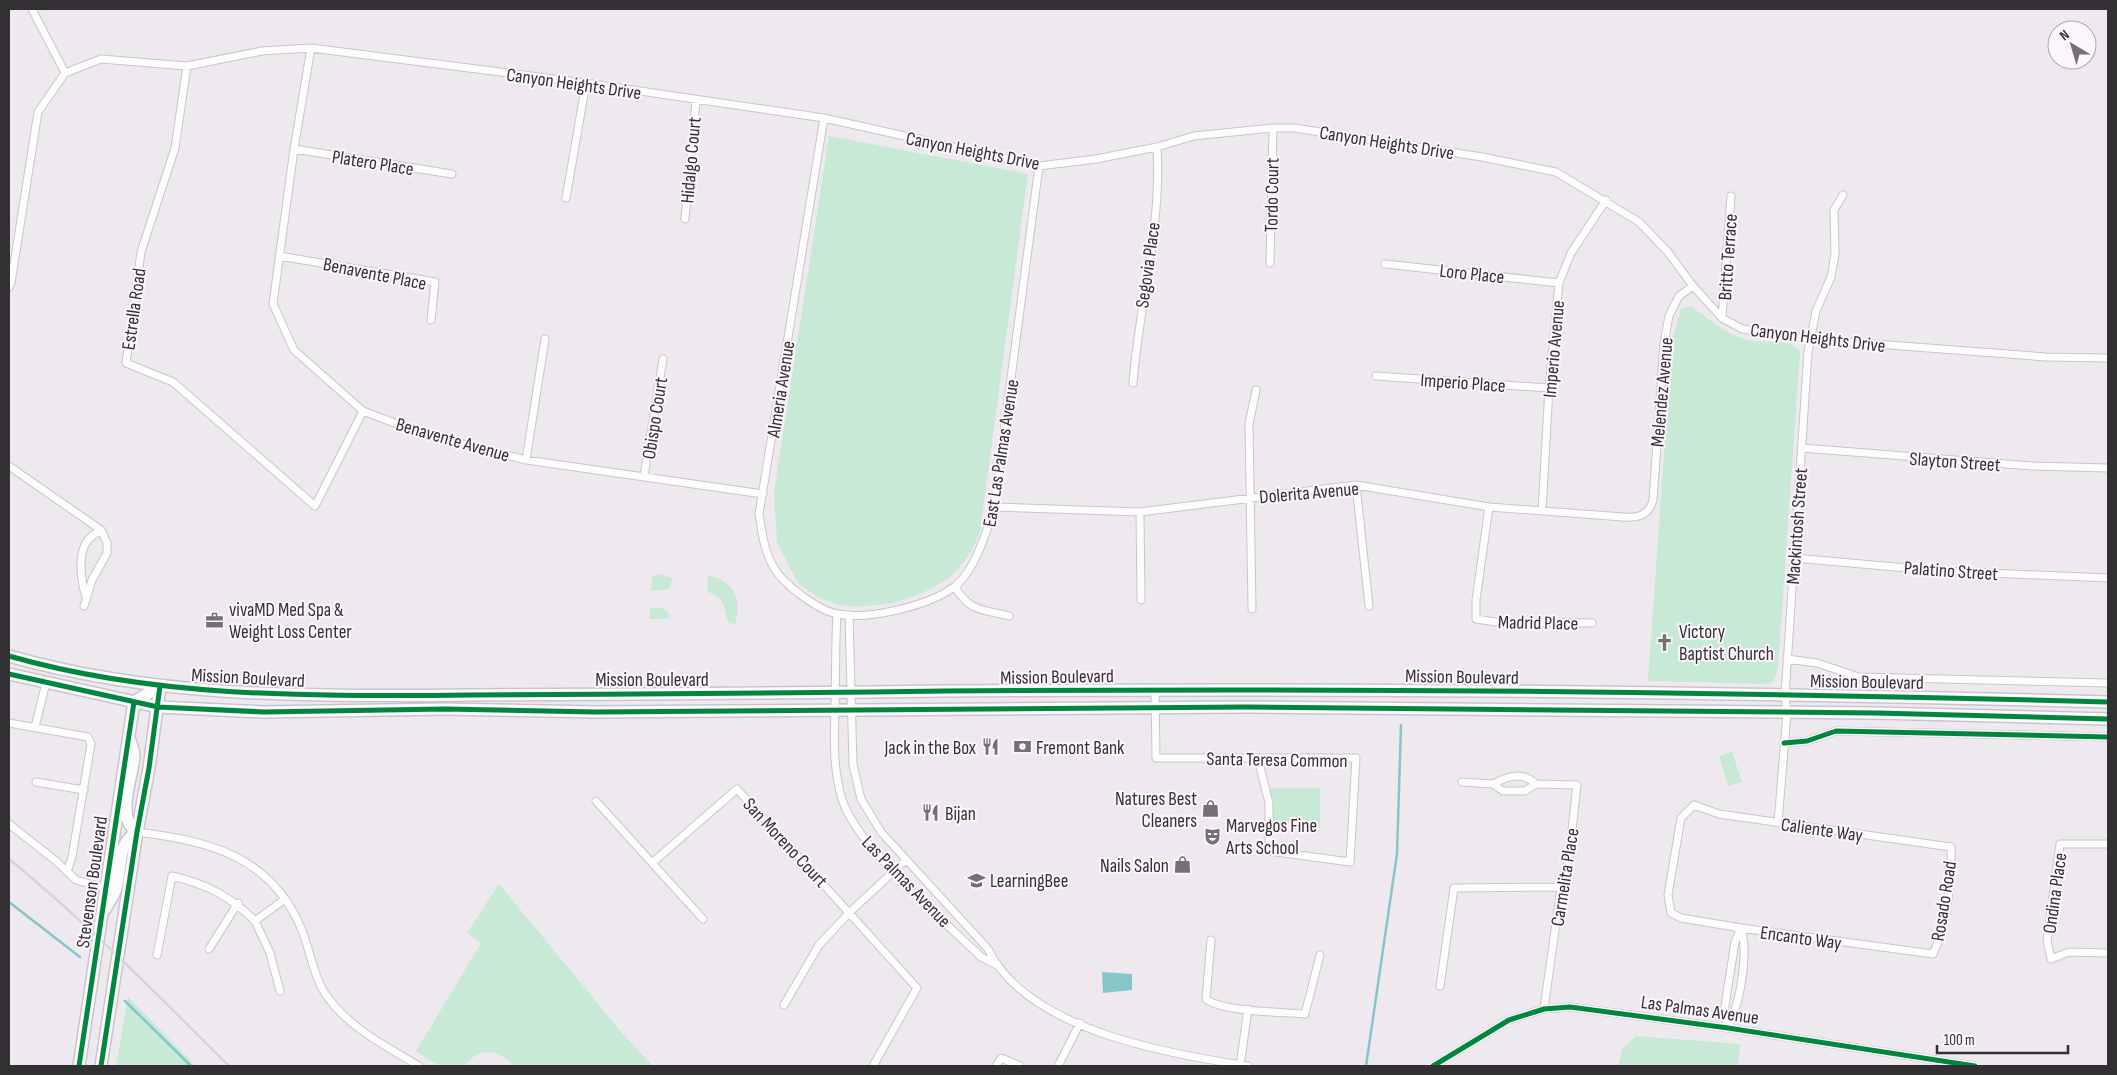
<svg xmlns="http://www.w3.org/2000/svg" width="2117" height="1075" font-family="'Sofia Sans Condensed',sans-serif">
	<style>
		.green { fill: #c8e9d6 }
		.water { fill: #86c5ca }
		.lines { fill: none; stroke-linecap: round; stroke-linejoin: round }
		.stream { stroke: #86c5ca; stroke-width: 2.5 }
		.minor-casing { stroke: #c9c6c9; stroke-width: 9 }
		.primary-casing { stroke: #c9c6c9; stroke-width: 14 }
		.minor { stroke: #fcfcfc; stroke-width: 7 }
		.primary { stroke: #fcfcfc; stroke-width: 11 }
		.rail { stroke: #d6d5d6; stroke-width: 2.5 }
		.cycleway-casing { stroke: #fcf5fc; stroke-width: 8 }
		.cycleway { stroke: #00873e; stroke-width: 5 }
		.labels { text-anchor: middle; stroke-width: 4; stroke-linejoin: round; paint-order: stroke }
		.street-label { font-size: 19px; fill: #333033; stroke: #fcf5fc }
		.poi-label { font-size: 19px; fill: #333033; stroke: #fcf5fc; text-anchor: start }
	</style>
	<rect width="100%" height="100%" fill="#eee9ee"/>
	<path class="green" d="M 829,136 L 1028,174 L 980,532 L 970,554 L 951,577 L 923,593 L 893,603 L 857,607 L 839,605 L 819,598 L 799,584 L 777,543 L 774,492 Z
		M 1691,306 C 1711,321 1728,336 1753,341 C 1766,343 1793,338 1800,353 L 1778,668 L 1774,681 L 1768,684 L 1648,681 L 1672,340 L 1681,309 Z
		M 659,574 L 672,578 L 670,589 L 653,591 L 651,589 L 652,576 Z
		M 708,576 C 735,580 742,601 735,625 L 728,622 C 724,608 725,596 707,592 Z
		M 650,608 L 663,608 L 668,612 L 669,619 L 650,619 Z
		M 1732,752 L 1742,782 L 1728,786 L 1719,756 Z
		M 1266,788 L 1320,788 L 1320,828 L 1270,821 Z
		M 499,884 L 623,1034 L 653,1066 L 514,1066 C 502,1054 487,1046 472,1058 C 469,1061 466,1065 463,1066 C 445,1072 430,1061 416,1051 L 481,943 L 467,933 Z
		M 128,997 L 196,1066 L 116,1066 Z
		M 1636,1036 L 1740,1044 L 1738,1066 L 1618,1066 L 1622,1049 Z"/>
	<path class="water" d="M 1102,972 L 1132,974 L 1132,990 L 1103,993 Z"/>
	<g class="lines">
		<path class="stream" d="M 9,902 L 80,957
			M 125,1001 L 191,1066
			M 1366,1066 L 1397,854 L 1401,725"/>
		<defs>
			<path id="minor" d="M 32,9 L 65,73
				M 311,48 L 294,149 L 273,304 L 294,350 L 363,411 L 423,434 L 526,460 L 763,494
				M 187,66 L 175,148 L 141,252 L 126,363 L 173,382 L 315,506 L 363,411
				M 824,118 L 759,514 C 762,533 764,551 774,568 C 784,585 819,611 838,614 C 869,620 928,606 954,587 C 975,571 987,531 994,507 L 1039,166
				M 294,149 L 452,174
				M 566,198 L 586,83
				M 685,219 L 696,101
				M 279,256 L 435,282 L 431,320
				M 1270,263 L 1273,128
				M 1385,264 L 1559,283
				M 9,287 L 11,283 L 38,112 L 65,73 L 101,59 L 187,66 L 262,51 L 311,48 L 586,83 L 824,118 L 1039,166 L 1096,159 L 1157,147 L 1194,136 L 1273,128 L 1294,128 L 1482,157 L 1556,172 L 1639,222 L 1667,251 L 1693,286 L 1722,318 L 1742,329 L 1810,339 L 2046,357 L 2108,358
				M 1722,318 L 1731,196
				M 1376,376 L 1549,388
				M 1133,383 C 1139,305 1162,226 1157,147
				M 1802,448 L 2032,466 L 2108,468
				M 526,460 L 545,339
				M 9,466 L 101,530 L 107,543 L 107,553 L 92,580 L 84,606
				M 644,476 L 663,359
				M 1356,485 L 1369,606
				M 994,507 L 1140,512 L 1356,485 L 1489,507 L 1623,517 C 1637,518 1649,516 1653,500 L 1664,343 L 1669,316 L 1679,296 L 1693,286
				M 1489,507 L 1476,600 L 1476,619 L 1496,622 L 1592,623
				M 1542,511 L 1549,388 L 1559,283 L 1571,253 L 1606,200
				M 1140,512 L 1141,600
				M 1794,558 L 1941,571 L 2108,578
				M 955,587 C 970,612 982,609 1009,616
				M 86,597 C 81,582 77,553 88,540 C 91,536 97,533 101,530
				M 1252,609 L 1249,424 L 1256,390
				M 837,614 C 835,646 836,677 835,709 C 834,739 833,770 842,799 C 856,846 944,921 981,957 L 995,964
				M 849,615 L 853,765 L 861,799 L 881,832 L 988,949 C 1027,1030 1168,1054 1248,1066
				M 1787,659 L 1817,663 L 1859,677 L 2108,683
				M 1155,690 L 1156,758 L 1356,758 L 1350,862 L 1269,851 L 1269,803 L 1258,759
				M 9,723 L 88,737 L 91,744 L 72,857 L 67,872
				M 35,727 L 46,683
				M 1784,743 L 1807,741 L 1836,731 L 2108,737
				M 36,782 L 84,790
				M 1462,782 L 1493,784 L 1503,791 L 1525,791 L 1536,784 L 1577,785 L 1569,856 L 1561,887 L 1544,1009
				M 1493,784 C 1508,776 1522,771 1536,784
				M 596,801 L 652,863 L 737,789 L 917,988 L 873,1066
				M 1694,805 L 1719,814 L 1951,847 C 1952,879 1947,926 1933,954 L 1741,928 L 1681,918 L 1671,913 L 1668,895 L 1681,818 Z
				M 1778,823 L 1787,713 L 1785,695 L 1808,352 L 1816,311 L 1831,277 L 1835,254 L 1834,210 L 1843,195
				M 9,824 L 56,861 L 76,880 L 105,888
				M 137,832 C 208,841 270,855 301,928 C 310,949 312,972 324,992 C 347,1027 384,1045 419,1066
				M 2108,844 L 2060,844 L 2047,941 L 2051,959 L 2069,952 L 2108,953
				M 652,863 L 703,919
				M 255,921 L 270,953 L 280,991
				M 1211,940 L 1206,999 C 1222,1012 1283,1012 1305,1014 L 1320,955
				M 209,949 L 238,903
				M 157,955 L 172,876 C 206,884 230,896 255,921 L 285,899
				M 1440,986 L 1454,888 L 1561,887
				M 784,1005 L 819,945 L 850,912 L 906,860
				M 1728,1028 C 1740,1003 1749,954 1741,928
				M 1728,1028 L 1724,1012 L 1735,942 L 1741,928
				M 996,1066 L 1001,1058 L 1020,1066
				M 1058,1066 L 1080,1023
				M 1240,1066 L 1248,1009
				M 1433,1066 L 1509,1020 L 1544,1009 L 1570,1007 L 1728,1028 L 1975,1066"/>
			<path id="primary" d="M 9,656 C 159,699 316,696 470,695 C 604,694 738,694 872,692 C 1284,687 1696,691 2108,702
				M 9,674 L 158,707 L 264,712 L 445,709 L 596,712 L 1247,707 L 1876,713 L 2108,719
				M 129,738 C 131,744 134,750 134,757 C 132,779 115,818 137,832
				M 105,909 C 108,903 113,897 115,891 C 123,870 115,845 137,832
				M 79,1066 L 134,702 L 160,686
				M 101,1066 L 137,832 L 149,768 L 160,686"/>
		</defs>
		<use href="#minor" class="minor-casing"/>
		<use href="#primary" class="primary-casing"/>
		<use href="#minor" class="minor"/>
		<use href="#primary" class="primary"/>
		<path class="rail" d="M 9,859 C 87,923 158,995 229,1066"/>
		<defs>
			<path id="cycleway" d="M 9,656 C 159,699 316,696 470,695 C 604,694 738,694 872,692 C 1284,687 1696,691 2108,702
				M 9,674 L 158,707 L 264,712 L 445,709 L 596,712 L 1247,707 L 1876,713 L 2108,719
				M 1784,743 L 1807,741 L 1836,731 L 2108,737
				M 79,1066 L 134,702
				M 101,1066 L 137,832 L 149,768 L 160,686
				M 1433,1066 L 1509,1020 L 1544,1009 L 1570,1007 L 1728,1028 L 1975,1066"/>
		</defs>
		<use href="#cycleway" class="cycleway-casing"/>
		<use href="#cycleway" class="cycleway"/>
	</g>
	<defs>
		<symbol id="office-bare" viewBox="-9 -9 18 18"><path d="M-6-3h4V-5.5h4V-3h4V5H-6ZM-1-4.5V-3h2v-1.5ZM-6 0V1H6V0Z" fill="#747174" stroke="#fcf5fc" stroke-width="2.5" paint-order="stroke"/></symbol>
		<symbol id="church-bare" viewBox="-9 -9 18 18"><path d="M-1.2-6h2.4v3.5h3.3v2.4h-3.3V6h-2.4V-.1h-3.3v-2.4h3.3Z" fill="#747174" stroke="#fcf5fc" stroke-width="2.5" paint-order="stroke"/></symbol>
		<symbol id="restaurant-bare" viewBox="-9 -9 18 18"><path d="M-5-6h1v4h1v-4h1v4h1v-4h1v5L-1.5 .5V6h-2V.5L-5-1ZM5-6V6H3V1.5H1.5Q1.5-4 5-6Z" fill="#747174" stroke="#fcf5fc" stroke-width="2.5" paint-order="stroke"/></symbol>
		<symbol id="bank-bare" viewBox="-9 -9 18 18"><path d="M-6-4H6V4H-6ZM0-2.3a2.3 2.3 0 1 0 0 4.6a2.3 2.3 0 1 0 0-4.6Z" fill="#747174" stroke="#fcf5fc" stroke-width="2.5" paint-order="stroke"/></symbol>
		<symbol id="shop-bare" viewBox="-9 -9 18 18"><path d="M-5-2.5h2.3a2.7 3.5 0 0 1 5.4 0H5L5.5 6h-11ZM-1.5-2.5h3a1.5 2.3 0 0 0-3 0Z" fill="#747174" stroke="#fcf5fc" stroke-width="2.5" paint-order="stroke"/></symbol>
		<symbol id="theatre-bare" viewBox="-9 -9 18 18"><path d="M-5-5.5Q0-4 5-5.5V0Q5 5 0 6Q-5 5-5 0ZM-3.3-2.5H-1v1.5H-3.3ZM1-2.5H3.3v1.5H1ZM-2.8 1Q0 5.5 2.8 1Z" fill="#747174" stroke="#fcf5fc" stroke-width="2.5" paint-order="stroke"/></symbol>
		<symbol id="school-bare" viewBox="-9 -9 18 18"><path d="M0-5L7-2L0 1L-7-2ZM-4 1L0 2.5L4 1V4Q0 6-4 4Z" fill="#747174" stroke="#fcf5fc" stroke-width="2.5" paint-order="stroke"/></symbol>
	</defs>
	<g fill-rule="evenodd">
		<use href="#office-bare" x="202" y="608" width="25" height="25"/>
		<use href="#church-bare" x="1652" y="630" width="25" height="25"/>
		<use href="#restaurant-bare" x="978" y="734" width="25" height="25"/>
		<use href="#bank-bare" x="1010" y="734" width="25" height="25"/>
		<use href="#shop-bare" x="1198" y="796" width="25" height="25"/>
		<use href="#restaurant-bare" x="918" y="800" width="25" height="25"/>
		<use href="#theatre-bare" x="1200" y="824" width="25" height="25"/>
		<use href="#shop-bare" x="1170" y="852" width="25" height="25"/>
		<use href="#school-bare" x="964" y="868" width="25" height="25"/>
	</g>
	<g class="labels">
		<g class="street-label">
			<text transform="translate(574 83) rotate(8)" y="7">Canyon Heights Drive</text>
			<text transform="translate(1387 142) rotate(9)" y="7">Canyon Heights Drive</text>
			<text transform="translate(973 150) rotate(11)" y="7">Canyon Heights Drive</text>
			<text transform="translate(690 160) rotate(-85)" y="7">Hidalgo Court</text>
			<text transform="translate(373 162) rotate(9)" y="7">Platero Place</text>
			<text transform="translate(1271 195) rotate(-89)" y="7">Tordo Court</text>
			<text transform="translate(1727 257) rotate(-86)" y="7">Britto Terrace</text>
			<text transform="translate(1147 265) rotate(-82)" y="7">Segovia Place</text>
			<text transform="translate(375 273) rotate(11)" y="7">Benavente Place</text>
			<text transform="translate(1472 273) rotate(6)" y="7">Loro Place</text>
			<text transform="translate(133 309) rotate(-82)" y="7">Estrella Road</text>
			<text transform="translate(1818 337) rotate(7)" y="7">Canyon Heights Drive</text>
			<text transform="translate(1553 349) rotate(-85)" y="7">Imperio Avenue</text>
			<text transform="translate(1463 382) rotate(4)" y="7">Imperio Place</text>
			<text transform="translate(780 389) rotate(-81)" y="7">Almeria Avenue</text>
			<text transform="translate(1661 392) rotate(-85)" y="7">Melendez Avenue</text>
			<text transform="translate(654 418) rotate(-81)" y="7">Obispo Court</text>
			<text transform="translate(453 439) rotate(16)" y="7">Benavente Avenue</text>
			<text transform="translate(1000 453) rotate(-81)" y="7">East Las Palmas Avenue</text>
			<text transform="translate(1955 461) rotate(4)" y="7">Slayton Street</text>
			<text transform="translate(1309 492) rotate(-5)" y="7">Dolerita Avenue</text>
			<text transform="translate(1796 526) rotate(-86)" y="7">Mackintosh Street</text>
			<text transform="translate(1951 570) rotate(4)" y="7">Palatino Street</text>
			<text transform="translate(1538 622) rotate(1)" y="7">Madrid Place</text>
			<text transform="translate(1057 676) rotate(-1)" y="7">Mission Boulevard</text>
			<text transform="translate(1462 676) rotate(1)" y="7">Mission Boulevard</text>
			<text transform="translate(248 677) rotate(3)" y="7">Mission Boulevard</text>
			<text x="652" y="686">Mission Boulevard</text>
			<text transform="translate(1867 681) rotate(1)" y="7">Mission Boulevard</text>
			<text transform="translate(1277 759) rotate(1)" y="7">Santa Teresa Common</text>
			<text transform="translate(1822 829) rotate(8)" y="7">Caliente Way</text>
			<text transform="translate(786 842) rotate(47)" y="7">San Moreno Court</text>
			<text transform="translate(1564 877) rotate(-81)" y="7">Carmelita Place</text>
			<text transform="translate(907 881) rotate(46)" y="7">Las Palmas Avenue</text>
			<text transform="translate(91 882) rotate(-82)" y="7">Stevenson Boulevard</text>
			<text transform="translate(2054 893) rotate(-82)" y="7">Ondina Place</text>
			<text transform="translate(1943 901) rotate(-81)" y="7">Rosado Road</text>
			<text transform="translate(1801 937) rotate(8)" y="7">Encanto Way</text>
			<text transform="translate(1700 1009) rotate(8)" y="7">Las Palmas Avenue</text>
		</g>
		<g class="poi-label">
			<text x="229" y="616">vivaMD Med Spa &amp;<tspan x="229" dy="22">Weight Loss Center</tspan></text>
			<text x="1679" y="638">Victory<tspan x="1679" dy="22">Baptist Church</tspan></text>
			<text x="976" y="754" text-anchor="end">Jack in the Box</text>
			<text x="1036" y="754">Fremont Bank</text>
			<text x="1197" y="805" text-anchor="end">Natures Best<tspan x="1197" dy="22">Cleaners</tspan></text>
			<text x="945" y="820">Bijan</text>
			<text x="1226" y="832">Marvegos Fine<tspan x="1226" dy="22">Arts School</tspan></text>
			<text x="1169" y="872" text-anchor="end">Nails Salon</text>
			<text x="990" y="887">LearningBee</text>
		</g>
	</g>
	<rect width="2117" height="1075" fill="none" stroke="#333033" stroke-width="20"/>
	<g transform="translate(2072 45) rotate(322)"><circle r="24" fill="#fcf5fc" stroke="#aca6ac"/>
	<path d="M0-4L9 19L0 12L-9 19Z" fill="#747174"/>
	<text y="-8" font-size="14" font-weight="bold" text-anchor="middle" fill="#333033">N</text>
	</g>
	<path d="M1937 1045v8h131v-8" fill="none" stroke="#333033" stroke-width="2.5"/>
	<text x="1944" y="1045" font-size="15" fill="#333033" stroke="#fcf5fc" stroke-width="4" paint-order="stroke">100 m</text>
</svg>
